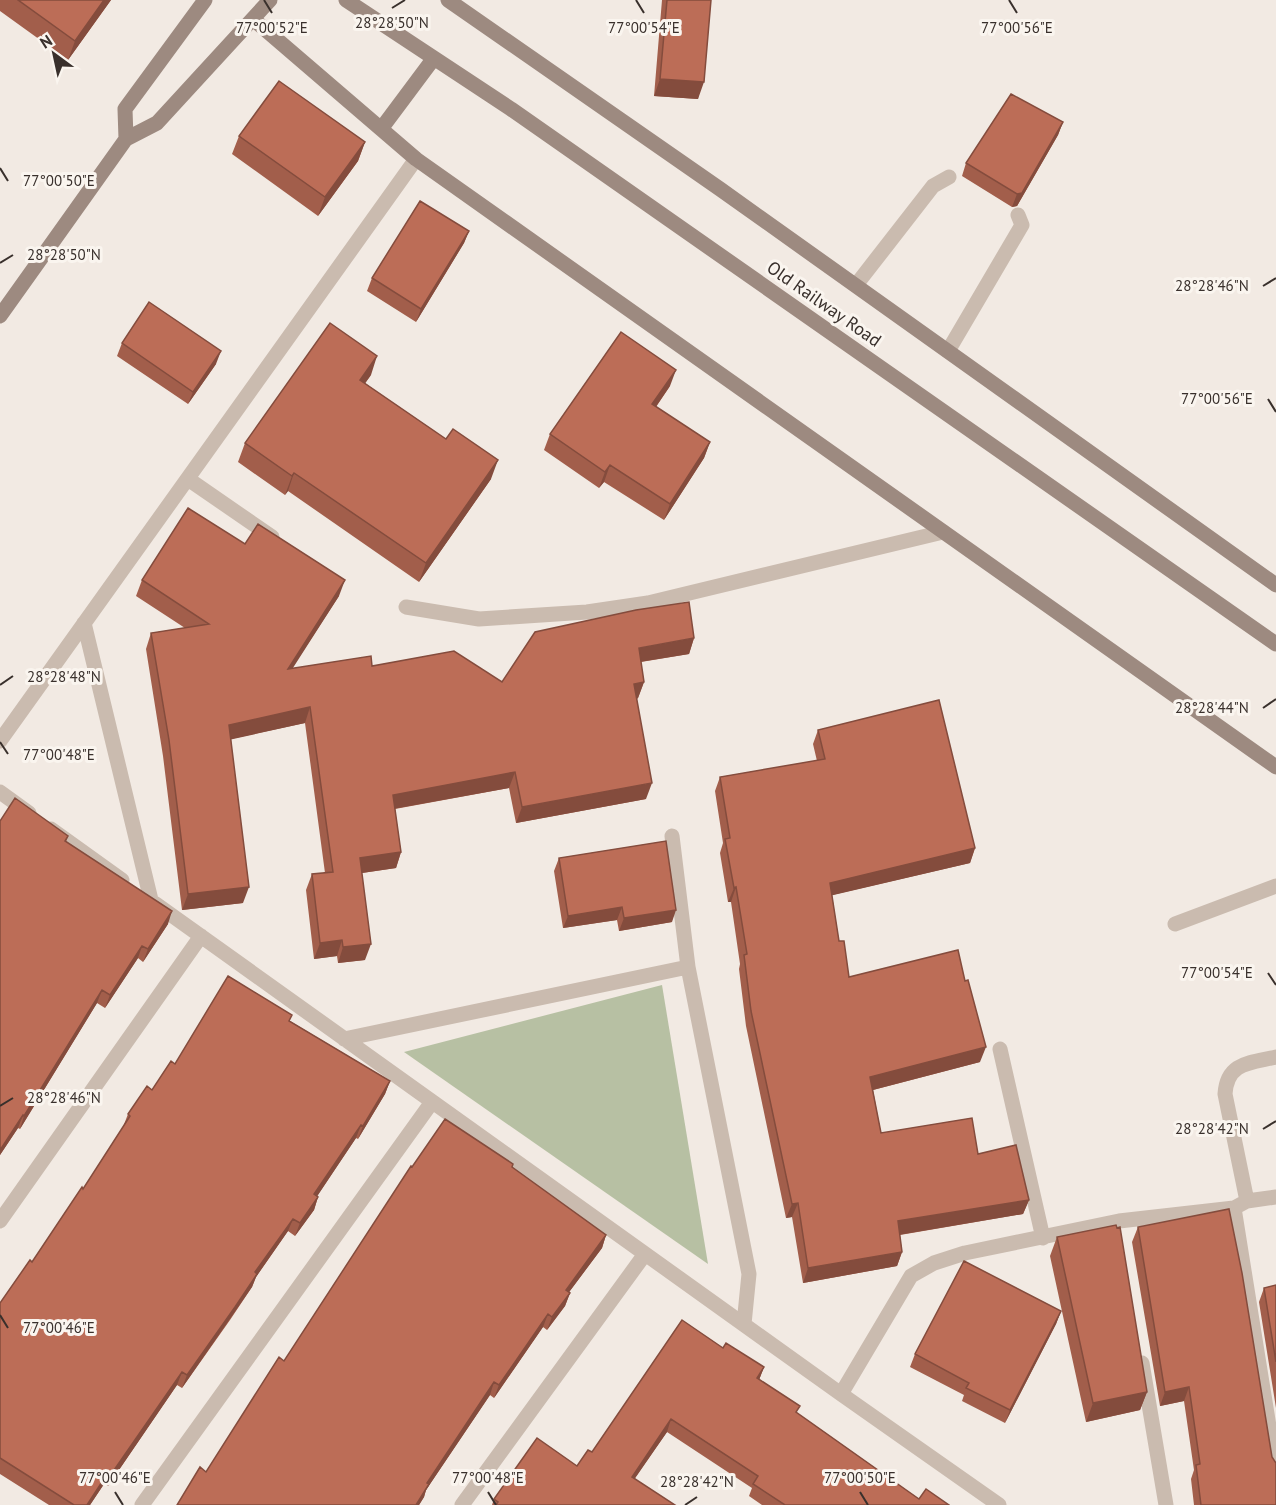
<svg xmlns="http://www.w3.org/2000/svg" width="1276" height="1505" font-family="'PT Sans',sans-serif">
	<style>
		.green { fill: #b7c0a3 }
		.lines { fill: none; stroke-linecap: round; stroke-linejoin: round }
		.lane { stroke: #cabbaf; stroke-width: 15 }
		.street { stroke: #cabbaf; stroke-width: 15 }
		.secondary { stroke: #9d8a80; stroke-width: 15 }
		.wall { fill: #a25e4b }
		.shaded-wall { fill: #844c3d }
		.building { fill: #bc6d57; stroke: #844c3d; stroke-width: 1.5 }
		.ticks { fill: none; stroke: #39302c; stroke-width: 2 }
		.labels { text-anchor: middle; stroke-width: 6; stroke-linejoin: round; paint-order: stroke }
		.street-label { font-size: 18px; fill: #39302c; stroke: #faf5ef }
		.ticks-label { font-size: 15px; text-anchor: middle; fill: #39302c; stroke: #faf5ef; stroke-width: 6; stroke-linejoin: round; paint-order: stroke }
	</style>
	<rect width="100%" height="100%" fill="#f2eae3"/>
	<path class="green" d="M 662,985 L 708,1264 L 404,1052 Z"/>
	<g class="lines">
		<path class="lane" d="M 856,285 L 933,186 L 949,177
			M 948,351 L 1022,225 L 1018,215"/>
		<path class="street" d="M 188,479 L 272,537
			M 406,607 L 479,619 L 587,612 L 648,603 L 943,532
			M 84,623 L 151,900
			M 0,741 L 416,159
			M 0,792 L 29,813
			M 51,829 L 122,880
			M 672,836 L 688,967 L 749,1274 L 744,1324
			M 156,904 L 841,1394 L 999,1505
			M 1175,924 L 1276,886
			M 344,1039 L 688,967
			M 1000,1049 L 1043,1238
			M 1247,1201 L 1225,1094 C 1227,1062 1250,1063 1276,1057
			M 1234,1208 L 1276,1470
			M 0,1221 L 201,936
			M 1142,1363 L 1166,1505
			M 841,1394 L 911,1276 L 934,1263 L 965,1253 L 1119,1221 L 1234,1208 L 1247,1201 L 1276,1197
			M 142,1505 L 432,1102
			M 462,1505 L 645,1254"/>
		<path class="secondary" d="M 346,0 L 511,109 L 1276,644
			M 448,0 L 720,189 L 1276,585
			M 253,19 L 416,159 L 1276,767
			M 381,129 L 434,58
			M 126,139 L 125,109 L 205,0
			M 0,316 L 126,139 L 157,123 L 270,0"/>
	</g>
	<path class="wall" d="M 0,0 L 111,0 L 68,60 L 0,11 Z
		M 662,0 L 711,0 L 698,99 L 654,96 Z
		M 1063,122 L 1058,135 L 1017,206 L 1012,207 L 962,176 L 966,163 Z
		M 239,136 L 365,142 L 358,161 L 318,216 L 232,154 Z
		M 469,231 L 464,243 L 416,322 L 367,291 L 372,278 Z
		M 122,343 L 216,364 L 188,404 L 117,356 Z
		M 371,375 L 365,383 L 491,479 L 419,582 L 288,491 L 285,495 L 238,462 L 245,443 Z
		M 670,386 L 656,407 L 710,442 L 704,458 L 664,520 L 604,482 L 599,488 L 544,450 L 550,434 Z
		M 245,544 L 339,596 L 292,668 L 372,666 L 502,682 L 694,638 L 689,654 L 641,662 L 644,682 L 638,698 L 637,699 L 646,799 L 516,823 L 509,788 L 395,809 L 401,852 L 396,868 L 362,873 L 365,960 L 338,963 L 337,956 L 314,959 L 306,890 L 312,874 L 325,873 L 305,723 L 231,739 L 243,903 L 182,910 L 163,756 L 146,649 L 151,633 L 185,628 L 136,596 L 142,580 Z
		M 818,730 L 975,848 L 970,863 L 832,895 L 839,941 L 849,977 L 980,1062 L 873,1090 L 881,1133 L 978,1154 L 1029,1200 L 1023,1214 L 900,1235 L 902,1252 L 897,1266 L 803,1283 L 792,1217 L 786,1218 L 746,1026 L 739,969 L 740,964 L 731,902 L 728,902 L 720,853 L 723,843 L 715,791 L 720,777 L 817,761 L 813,744 Z
		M 0,821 L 68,836 L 66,842 L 168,924 L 143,962 L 138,958 L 105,1008 L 97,1003 L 20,1129 L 18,1128 L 0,1155 Z
		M 559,858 L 672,922 L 619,931 L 617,920 L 563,928 L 554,871 Z
		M 290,1021 L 390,1081 L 385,1094 L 358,1139 L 356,1138 L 317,1196 L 318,1197 L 314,1210 L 295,1236 L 288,1231 L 256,1277 L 252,1287 L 230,1320 L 182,1388 L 177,1385 L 108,1486 L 104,1484 L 90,1505 L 49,1505 L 0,1474 L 0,1303 L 32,1262 L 83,1189 L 123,1127 L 128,1114 L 152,1090 L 175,1064 Z
		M 513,1164 L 512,1167 L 606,1235 L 602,1248 L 569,1292 L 570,1293 L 565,1306 L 547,1330 L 543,1327 L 494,1398 L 490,1395 L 426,1490 L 424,1497 L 419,1505 L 177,1505 L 206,1472 L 284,1361 L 412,1167 Z
		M 1138,1227 L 1276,1505 L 1194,1505 L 1191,1479 L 1194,1470 L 1184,1401 L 1160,1406 L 1132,1242 Z
		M 1057,1237 L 1147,1392 L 1140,1410 L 1086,1422 L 1050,1256 Z
		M 1276,1285 L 1276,1408 L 1259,1302 L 1264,1288 Z
		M 1061,1311 L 1056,1324 L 1005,1423 L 962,1401 L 964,1395 L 910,1367 L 915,1354 Z
		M 723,1348 L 764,1367 L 759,1380 L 797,1413 L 919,1499 L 949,1505 L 762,1505 L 749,1496 L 752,1488 L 667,1432 L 634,1479 L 675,1505 L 492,1505 L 494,1499 L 577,1466 L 592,1452 Z"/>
	<path class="shaded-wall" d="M 104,0 L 111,0 L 68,60 L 75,41 Z
		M 660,79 L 704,82 L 698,99 L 654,96 Z
		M 1063,122 L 1058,135 L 1017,206 L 1012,207 L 1017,194 Z
		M 365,142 L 358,161 L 318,216 L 325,197 Z
		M 469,231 L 464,243 L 416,322 L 421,309 Z
		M 221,351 L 216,364 L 188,404 L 193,392 Z
		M 377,356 L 371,375 L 354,399 L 360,380 Z
		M 676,370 L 670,386 L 646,421 L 652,404 Z
		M 710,442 L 704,458 L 664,520 L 670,504 Z
		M 498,460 L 491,479 L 419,582 L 426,563 Z
		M 610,465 L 604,482 L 599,488 L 605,472 Z
		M 294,473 L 288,491 L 285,495 L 292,476 Z
		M 345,580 L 339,596 L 282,685 L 288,669 Z
		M 694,638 L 689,654 L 633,663 L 639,648 Z
		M 644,682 L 638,698 L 628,700 L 634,684 Z
		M 310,707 L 305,723 L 224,741 L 229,725 Z
		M 515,772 L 509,788 L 387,810 L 393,795 Z
		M 652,783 L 646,799 L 516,823 L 522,807 Z
		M 975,848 L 970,863 L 825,897 L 830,883 Z
		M 401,852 L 396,868 L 355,874 L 360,858 Z
		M 249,887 L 243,903 L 182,910 L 188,894 Z
		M 736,887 L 731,902 L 728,902 L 734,888 Z
		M 622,907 L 617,920 L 563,928 L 568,916 Z
		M 676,910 L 672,922 L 619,931 L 624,918 Z
		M 172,911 L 168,924 L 143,962 L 148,949 Z
		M 342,940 L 337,956 L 314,959 L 320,943 Z
		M 371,944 L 365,960 L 338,963 L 343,947 Z
		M 142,946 L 138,958 L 105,1008 L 110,995 Z
		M 102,990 L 97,1003 L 20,1129 L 24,1116 Z
		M 986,1047 L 980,1062 L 865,1092 L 870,1077 Z
		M 390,1081 L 385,1094 L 358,1139 L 363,1126 Z
		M 23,1115 L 18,1128 L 0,1155 L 0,1150 Z
		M 361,1125 L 356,1138 L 310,1207 L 314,1194 Z
		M 318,1197 L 314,1210 L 295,1236 L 300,1223 Z
		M 1029,1200 L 1023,1214 L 892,1236 L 898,1221 Z
		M 798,1203 L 792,1217 L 786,1218 L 792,1204 Z
		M 293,1219 L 288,1231 L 256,1277 L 252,1287 L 182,1388 L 187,1375 L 255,1272 Z
		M 606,1235 L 602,1248 L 561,1303 L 566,1290 Z
		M 902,1252 L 897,1266 L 803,1283 L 808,1268 Z
		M 570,1293 L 565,1306 L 547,1330 L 552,1317 Z
		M 1061,1311 L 1056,1324 L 1005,1423 L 1010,1410 Z
		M 548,1314 L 543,1327 L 494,1398 L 499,1385 Z
		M 764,1367 L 759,1380 L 757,1378 Z
		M 182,1372 L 177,1385 L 108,1486 L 112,1473 Z
		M 494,1382 L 490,1395 L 426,1490 L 424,1497 L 419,1505 L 416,1505 L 427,1483 Z
		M 1189,1387 L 1184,1401 L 1160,1406 L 1165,1392 Z
		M 1147,1392 L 1140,1410 L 1086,1422 L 1093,1403 Z
		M 671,1419 L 667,1432 L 627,1490 L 632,1477 Z
		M 109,1471 L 104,1484 L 90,1505 L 87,1505 Z"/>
	<path class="building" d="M 18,0 L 104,0 L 75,41 Z
		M 667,0 L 711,0 L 704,82 L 660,79 Z
		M 279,81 L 365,142 L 325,197 L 239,136 Z
		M 1011,94 L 1063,122 L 1022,193 L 1017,194 L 966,163 Z
		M 420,201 L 469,231 L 421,309 L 372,278 Z
		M 149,302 L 221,351 L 193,392 L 122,343 Z
		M 330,323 L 377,356 L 360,380 L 446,439 L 453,429 L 498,460 L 426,563 L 294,473 L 292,476 L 245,443 Z
		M 621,332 L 676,370 L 652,404 L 710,442 L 670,504 L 610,465 L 605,472 L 550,434 Z
		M 188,508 L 245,544 L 258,524 L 345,580 L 288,669 L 371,656 L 372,666 L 454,651 L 502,682 L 535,632 L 636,610 L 689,602 L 694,638 L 639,648 L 644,682 L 634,684 L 652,783 L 522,807 L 515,772 L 393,795 L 401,852 L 360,858 L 371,944 L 343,947 L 342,940 L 320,943 L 312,874 L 333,872 L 310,707 L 229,725 L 249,887 L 188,894 L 169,740 L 151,633 L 209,624 L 142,580 Z
		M 939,700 L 975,848 L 830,883 L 839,941 L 844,941 L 849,977 L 958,950 L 965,981 L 968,980 L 986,1047 L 870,1077 L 881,1133 L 972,1118 L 978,1154 L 1016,1145 L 1029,1200 L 898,1221 L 902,1252 L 808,1268 L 798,1203 L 792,1204 L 751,1011 L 744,955 L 747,954 L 736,887 L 734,888 L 725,839 L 730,838 L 720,777 L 825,759 L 818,730 Z
		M 15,798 L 68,836 L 65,841 L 172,911 L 148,949 L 142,946 L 110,995 L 102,990 L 24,1116 L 23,1115 L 0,1150 L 0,821 Z
		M 666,841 L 676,910 L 624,918 L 622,907 L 568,916 L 559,858 Z
		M 228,976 L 292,1015 L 289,1021 L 390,1081 L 363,1126 L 361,1125 L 314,1194 L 318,1197 L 300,1223 L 293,1219 L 255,1272 L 257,1274 L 235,1307 L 187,1375 L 182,1372 L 112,1473 L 109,1471 L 87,1505 L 74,1505 L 0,1458 L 0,1303 L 30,1260 L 32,1262 L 82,1187 L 83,1189 L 130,1116 L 128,1114 L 147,1086 L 152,1090 L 171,1061 L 175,1064 Z
		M 445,1119 L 513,1164 L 512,1167 L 606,1235 L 566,1290 L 570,1293 L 552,1317 L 548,1314 L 499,1385 L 494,1382 L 427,1483 L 429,1484 L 416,1505 L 177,1505 L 200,1467 L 206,1472 L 279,1357 L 284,1361 L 411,1166 L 412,1167 Z
		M 1229,1209 L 1242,1273 L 1272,1457 L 1276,1463 L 1276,1505 L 1201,1505 L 1196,1465 L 1200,1464 L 1189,1387 L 1165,1392 L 1138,1227 Z
		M 1116,1225 L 1117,1228 L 1120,1227 L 1147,1392 L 1093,1403 L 1057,1237 Z
		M 964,1261 L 1061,1311 L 1010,1410 L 966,1388 L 969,1383 L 915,1354 Z
		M 1276,1285 L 1276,1362 L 1264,1288 Z
		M 682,1320 L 723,1348 L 726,1343 L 764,1367 L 757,1378 L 800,1406 L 796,1412 L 919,1499 L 926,1489 L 949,1505 L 785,1505 L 753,1484 L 758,1476 L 671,1419 L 632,1477 L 675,1505 L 496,1505 L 498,1502 L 494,1499 L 537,1438 L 577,1466 L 588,1450 L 592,1452 Z"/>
	<path class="ticks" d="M 264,0 L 272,13M 636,0 L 644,13M 1009,0 L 1017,13M 392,8 L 405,0M 0,168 L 8,181M 0,263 L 13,255M 1263,286 L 1276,278M 1268,399 L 1276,412M 0,685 L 13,676M 1263,708 L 1276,699M 0,742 L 8,754M 1268,973 L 1276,985M 0,1106 L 13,1098M 1263,1129 L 1276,1121M 0,1315 L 8,1328M 115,1492 L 123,1505M 488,1492 L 496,1505M 860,1492 L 868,1505M 685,1505 L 697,1497"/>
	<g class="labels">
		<g class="street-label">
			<text transform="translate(824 304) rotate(35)" y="6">Old Railway Road</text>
		</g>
	</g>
	<g class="ticks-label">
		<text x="392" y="28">28°28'50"N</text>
		<text x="272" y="33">77°00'52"E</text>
		<text x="644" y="33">77°00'54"E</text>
		<text x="1017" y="33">77°00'56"E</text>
		<text x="59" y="186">77°00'50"E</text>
		<text x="64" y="260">28°28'50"N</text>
		<text x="1212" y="291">28°28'46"N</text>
		<text x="1217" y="404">77°00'56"E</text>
		<text x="64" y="682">28°28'48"N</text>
		<text x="1212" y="713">28°28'44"N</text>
		<text x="59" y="760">77°00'48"E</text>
		<text x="1217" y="978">77°00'54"E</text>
		<text x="64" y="1103">28°28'46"N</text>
		<text x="1212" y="1134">28°28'42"N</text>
		<text x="59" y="1333">77°00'46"E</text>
		<text x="115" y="1483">77°00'46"E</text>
		<text x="488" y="1483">77°00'48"E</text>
		<text x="860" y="1483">77°00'50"E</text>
		<text x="697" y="1487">28°28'42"N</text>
	</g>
	<g transform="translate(54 54) rotate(327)" stroke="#faf5ef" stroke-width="4.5" paint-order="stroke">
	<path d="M0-4.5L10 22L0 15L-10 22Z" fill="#39302c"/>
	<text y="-9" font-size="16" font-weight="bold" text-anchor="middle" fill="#39302c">N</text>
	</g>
</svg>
